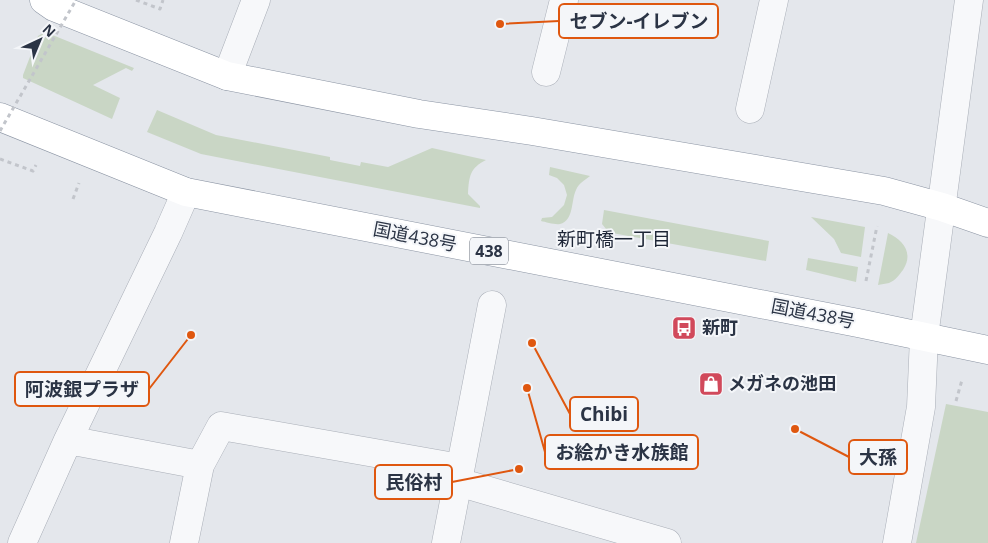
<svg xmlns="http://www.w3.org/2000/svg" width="988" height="543" font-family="'Open Sans','Noto Sans JP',sans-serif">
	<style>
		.green { fill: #c9d6c5 }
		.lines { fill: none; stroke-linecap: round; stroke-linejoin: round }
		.street-casing { stroke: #a9aeb7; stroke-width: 29 }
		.highway-casing { stroke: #8b94a3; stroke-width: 29 }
		.path { stroke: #c2c5cb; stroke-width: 3; stroke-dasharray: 4 4; stroke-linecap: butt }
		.street { stroke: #f7f8fa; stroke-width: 28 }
		.highway { stroke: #fff; stroke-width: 28 }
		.path-bridge { stroke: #c2c5cb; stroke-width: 3; stroke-dasharray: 4 4; stroke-linecap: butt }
		.labels { text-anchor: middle; stroke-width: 4; stroke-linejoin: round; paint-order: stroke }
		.shield { fill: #f4f6f9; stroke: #676e7b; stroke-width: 1 }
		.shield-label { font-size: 16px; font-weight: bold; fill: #2b3445 }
		.street-label { font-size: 18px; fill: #2b3445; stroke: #f4f6f9 }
		.poi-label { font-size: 18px; font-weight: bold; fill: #2b3445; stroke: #f4f6f9; text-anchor: start }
		.neighbourhood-label { font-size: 19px; fill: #1d2536; stroke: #f4f6f9 }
		.leader { fill: none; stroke: #df570f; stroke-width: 2 }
		.callout-dot { fill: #df570f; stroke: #f4f6f9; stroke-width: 2 }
		.callout { fill: #f4f6f9; stroke: #df570f; stroke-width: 2 }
		.callout-label { font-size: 19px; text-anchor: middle; font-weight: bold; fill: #2b3445 }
	</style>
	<rect width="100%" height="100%" fill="#e4e7ec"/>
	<path class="green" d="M 45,32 L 134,68 L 132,71 L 126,68 L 93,85 L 120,98 L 112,119 L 23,78 L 23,75 L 38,36 Z
		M 157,110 L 216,135 L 330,157 L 330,160 L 360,166 L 361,162 L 388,167 L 432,148 L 486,160 C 470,168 469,176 468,194 L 480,206 L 480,208 L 201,154 L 147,132 Z
		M 550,167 L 590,176 C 584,181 579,183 576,190 C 571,200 574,221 560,224 C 555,225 546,222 541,221 L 542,218 L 552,217 L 564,205 L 567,195 L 564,185 L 557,178 L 549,175 Z
		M 604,210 L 769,241 L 766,261 L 612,233 L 606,229 L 602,224 Z
		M 811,217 L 865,227 L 861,257 L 841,253 L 834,239 Z
		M 888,233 C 903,240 914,253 903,270 C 899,275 896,280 889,283 C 886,284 881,284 878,285 Z
		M 808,258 L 858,267 L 856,282 L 806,270 Z
		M 946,404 L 988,412 L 988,543 L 916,543 Z"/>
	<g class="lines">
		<defs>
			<path id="street" d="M 546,72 L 564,0
				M 227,76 L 256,0
				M 750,109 L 774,0
				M 68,440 L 200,465 L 184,543
				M 200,465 L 221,426 L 460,468
				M 458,482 L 667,543
				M 22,543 L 68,440 L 168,233 L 186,192
				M 446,543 L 492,305
				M 897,543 L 921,407 L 924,337 L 969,0"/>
			<path id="highway" d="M 44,0 L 54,7 L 227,76 L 419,114 L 532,131 L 884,191 L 942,207 L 988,223
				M 0,117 L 186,192 L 858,323 L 988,350"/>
		</defs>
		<use href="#street" class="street-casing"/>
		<use href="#highway" class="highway-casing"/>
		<path class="path" d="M 136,0 L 160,9 L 163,0
			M 0,159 L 33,171 L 36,165
			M 73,199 L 79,183
			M 866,281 L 877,226
			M 956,401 L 962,380"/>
		<use href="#street" class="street"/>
		<use href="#highway" class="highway"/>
		<path class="path-bridge" d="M 0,131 L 76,0"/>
	</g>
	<defs>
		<symbol id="bus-square" viewBox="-11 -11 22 22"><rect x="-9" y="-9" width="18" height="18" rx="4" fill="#d1495b" stroke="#f4f6f9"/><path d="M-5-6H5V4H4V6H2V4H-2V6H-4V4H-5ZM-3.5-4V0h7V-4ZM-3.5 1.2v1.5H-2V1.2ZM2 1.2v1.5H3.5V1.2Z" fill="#fff"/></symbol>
		<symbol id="shop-square" viewBox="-11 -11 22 22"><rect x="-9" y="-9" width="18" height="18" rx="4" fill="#d1495b" stroke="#f4f6f9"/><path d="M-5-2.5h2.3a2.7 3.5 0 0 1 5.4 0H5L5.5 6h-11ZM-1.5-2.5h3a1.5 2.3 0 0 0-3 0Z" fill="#fff"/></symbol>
	</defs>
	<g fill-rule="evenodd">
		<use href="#bus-square" x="670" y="314" width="28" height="28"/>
		<use href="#shop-square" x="697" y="370" width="28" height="28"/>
	</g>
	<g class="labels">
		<rect class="shield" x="470" y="237.5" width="38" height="27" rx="4"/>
		<g class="shield-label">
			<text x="489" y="257">438</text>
		</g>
		<g class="street-label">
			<text transform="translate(415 237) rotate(11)" y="6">国道438号</text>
			<text transform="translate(813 314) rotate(11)" y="6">国道438号</text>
		</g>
		<g class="poi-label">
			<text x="702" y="334">新町</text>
			<text x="728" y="390">メガネの池田</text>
		</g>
		<g class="neighbourhood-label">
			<text x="614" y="246">新町橋一丁目</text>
		</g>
	</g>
	<path class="leader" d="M500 24L559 21M191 335L149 389M532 343L570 414M527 388L545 452M795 429L849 457M519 469L452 482"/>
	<g class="callout-dot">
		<circle cx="500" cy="24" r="5"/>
		<circle cx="191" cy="335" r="5"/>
		<circle cx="532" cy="343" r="5"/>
		<circle cx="527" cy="388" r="5"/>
		<circle cx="795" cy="429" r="5"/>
		<circle cx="519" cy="469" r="5"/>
	</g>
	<g class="callout">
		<rect x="559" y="4" width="159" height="34" rx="5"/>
		<rect x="15" y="372" width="134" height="34" rx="5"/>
		<rect x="570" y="397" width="68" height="34" rx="5"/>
		<rect x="545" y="435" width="153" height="34" rx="5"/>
		<rect x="849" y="440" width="58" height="34" rx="5"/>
		<rect x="375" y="465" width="77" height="34" rx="5"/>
	</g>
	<g class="callout-label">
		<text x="639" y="28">セブン-イレブン</text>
		<text x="82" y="396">阿波銀プラザ</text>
		<text x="604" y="421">Chibi</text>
		<text x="622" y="459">お絵かき水族館</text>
		<text x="878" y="464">大孫</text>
		<text x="414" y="489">民俗村</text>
	</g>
	<g transform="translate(40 40) rotate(44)" stroke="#f4f6f9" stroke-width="4" paint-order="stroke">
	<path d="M0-4L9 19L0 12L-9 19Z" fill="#2b3445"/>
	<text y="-8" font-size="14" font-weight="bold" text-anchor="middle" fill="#2b3445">N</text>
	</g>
</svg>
